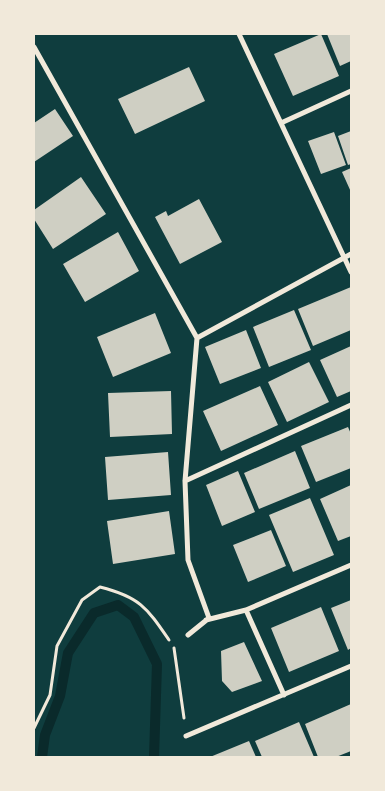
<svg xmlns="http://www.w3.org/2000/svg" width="385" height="791" font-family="'DM Sans',sans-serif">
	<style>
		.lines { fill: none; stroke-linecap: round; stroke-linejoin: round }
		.stream { stroke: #0a2a2b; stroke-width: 10 }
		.building { fill: #cfcfc3 }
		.path { stroke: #f1e9da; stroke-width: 3 }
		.minor { stroke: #f1e9da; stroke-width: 5 }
	</style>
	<rect width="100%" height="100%" fill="#0f3d3e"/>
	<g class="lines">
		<path class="stream" d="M 42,757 L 45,735 L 60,696 L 68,653 L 94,613 L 118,605 L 134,617 L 157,664 L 154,757"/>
	</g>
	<path class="building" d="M 321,34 L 339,76 L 293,96 L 274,54 Z
		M 327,34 L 351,34 L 351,61 L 340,66 Z
		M 189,67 L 205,101 L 135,134 L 118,99 Z
		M 55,109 L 73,136 L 34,162 L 34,123 Z
		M 351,131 L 351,164 L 348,165 L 338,136 Z
		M 334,132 L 346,165 L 321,174 L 308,141 Z
		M 351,168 L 351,192 L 342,172 Z
		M 81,177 L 106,214 L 53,249 L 34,219 L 34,210 Z
		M 199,199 L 222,242 L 180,264 L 155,217 L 166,211 L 168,216 Z
		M 118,232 L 139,271 L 85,302 L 63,264 Z
		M 351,287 L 351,330 L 313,346 L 298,309 Z
		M 294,310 L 311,350 L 269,367 L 253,327 Z
		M 155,313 L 171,353 L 113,377 L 97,337 Z
		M 246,330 L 261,368 L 220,384 L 205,347 Z
		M 351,346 L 351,391 L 337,397 L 320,360 Z
		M 309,362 L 329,402 L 287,422 L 268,382 Z
		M 260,386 L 278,425 L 221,451 L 203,411 Z
		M 171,391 L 172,434 L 110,437 L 108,393 Z
		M 348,427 L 351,434 L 351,468 L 316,482 L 301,446 Z
		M 295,451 L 310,488 L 259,509 L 244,473 Z
		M 168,452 L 171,495 L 108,500 L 105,457 Z
		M 238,471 L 255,512 L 222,526 L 206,485 Z
		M 351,485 L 351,536 L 338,541 L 320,499 Z
		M 310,498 L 334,555 L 293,572 L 269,515 Z
		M 169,511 L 175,554 L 113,564 L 107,521 Z
		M 271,530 L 286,566 L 248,582 L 233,545 Z
		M 351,600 L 351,648 L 348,650 L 331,608 Z
		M 321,607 L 339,651 L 289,672 L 271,628 Z
		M 244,642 L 262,681 L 232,692 L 222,681 L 221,651 Z
		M 351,704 L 351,751 L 336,757 L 318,757 L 305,724 Z
		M 299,722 L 314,757 L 262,757 L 255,741 Z
		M 249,741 L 256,757 L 210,757 Z"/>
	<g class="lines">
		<path class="path" d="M 174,648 L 184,718
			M 34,728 L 50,695 L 57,646 L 82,600 L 100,587 C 140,597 147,608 169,640"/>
		<path class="minor" d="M 239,34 L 351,272
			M 34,47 L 197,338 L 185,481 L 188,560 L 209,618 L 188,635
			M 281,123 L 351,91
			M 197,338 L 351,254
			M 185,481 L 351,405
			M 246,610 L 284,695
			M 206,620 L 246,610 L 351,565
			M 186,736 L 351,666"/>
	</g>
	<rect width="385" height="791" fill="none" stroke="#f1e9da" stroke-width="70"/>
</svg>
